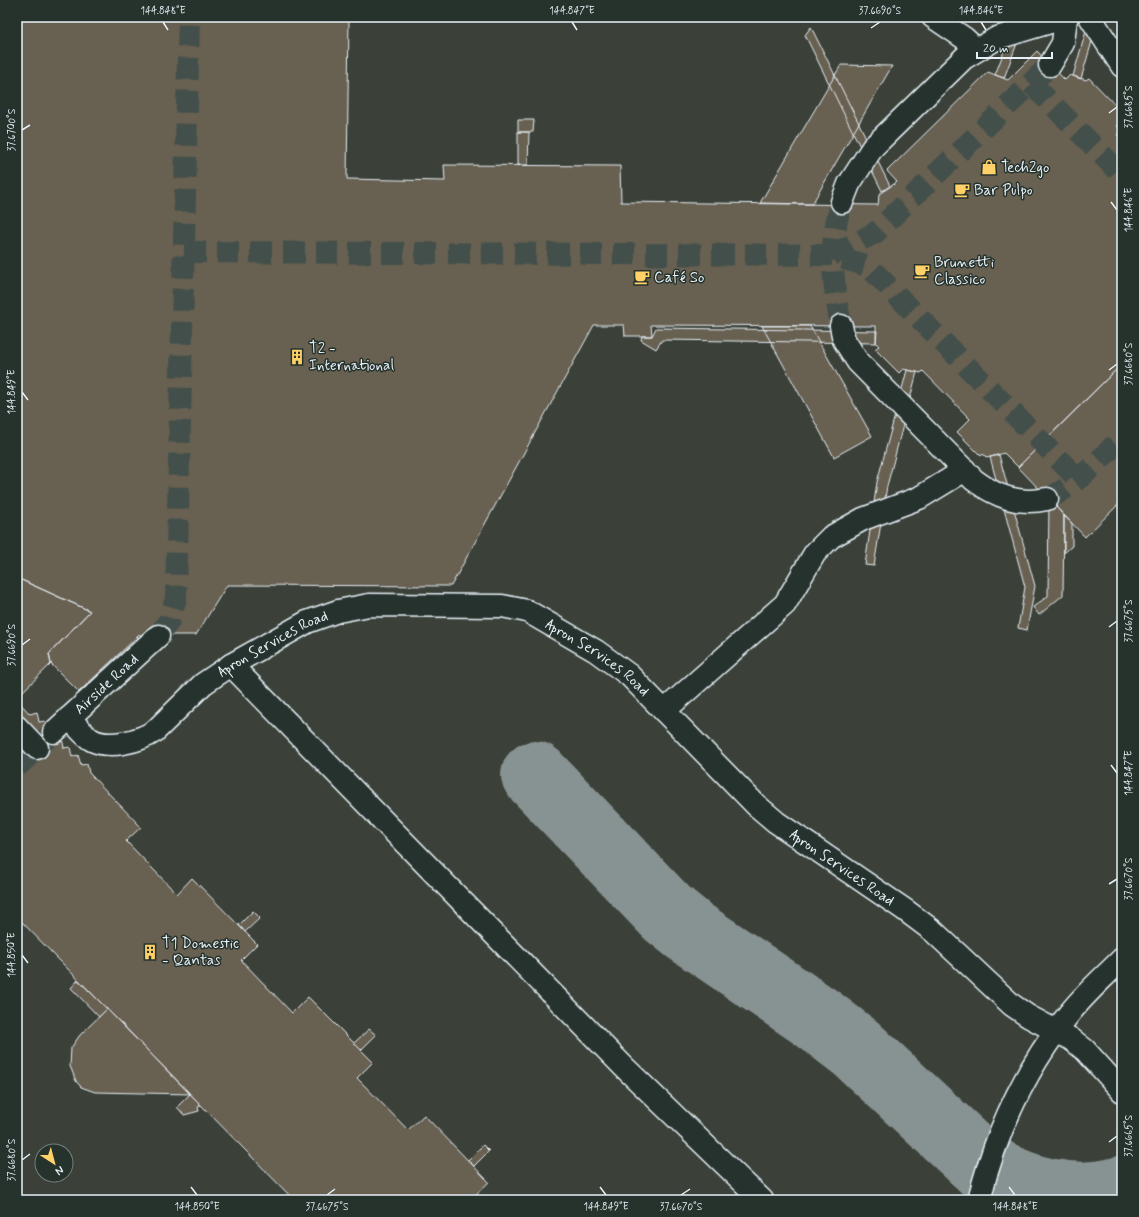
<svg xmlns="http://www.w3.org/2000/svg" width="1139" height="1217" font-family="Mynerve,sans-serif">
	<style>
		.built { fill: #3a4038; fill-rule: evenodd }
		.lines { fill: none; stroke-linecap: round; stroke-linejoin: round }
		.taxiway { stroke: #879292; stroke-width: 68 }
		.building { fill: #686051; stroke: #e8f1f8 }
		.minor-tunnel { stroke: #43504b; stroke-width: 22; stroke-dasharray: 22 11; stroke-linecap: butt }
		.minor-casing { stroke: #e8f1f8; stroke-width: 25 }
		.minor { stroke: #26332d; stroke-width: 22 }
		.ticks { fill: none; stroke: #e8f1f8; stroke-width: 1.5 }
		.labels { text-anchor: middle; stroke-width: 3; stroke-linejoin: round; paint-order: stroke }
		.poi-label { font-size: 15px; fill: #e8f1f8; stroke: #26332d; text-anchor: start }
		.street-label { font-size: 15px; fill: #e8f1f8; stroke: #26332d }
		.neatline { fill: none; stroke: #e8f1f8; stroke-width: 1.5 }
		.ticks-label { font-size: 10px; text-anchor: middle; fill: #e8f1f8 }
	</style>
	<rect width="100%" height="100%" fill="#26332d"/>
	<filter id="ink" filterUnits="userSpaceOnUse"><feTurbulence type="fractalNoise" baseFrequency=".025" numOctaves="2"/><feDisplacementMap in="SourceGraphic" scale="8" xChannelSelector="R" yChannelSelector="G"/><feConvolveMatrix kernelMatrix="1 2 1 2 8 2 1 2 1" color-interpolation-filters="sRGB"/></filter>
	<g filter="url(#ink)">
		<path class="built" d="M 17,17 L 1122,17 L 1122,1200 L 17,1200 ZM 42,1151 L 66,1151 L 66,1175 L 42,1175 Z"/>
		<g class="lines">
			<path class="taxiway" d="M 535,775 L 668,914 L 689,931 L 817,1018 L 856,1048 L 1019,1200
				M 980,1162 C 1020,1191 1074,1204 1122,1190"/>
		</g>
		<path class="building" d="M 17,17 L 349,17 L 347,179 L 445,181 L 444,165 L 620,166 L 621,202 L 878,205 L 879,194 L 897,182 L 887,171 L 988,72 L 1008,80 L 1037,51 L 1065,80 L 1070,75 L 1086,80 L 1089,78 L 1122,112 L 1122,121 L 1117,126 L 1122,130 L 1117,135 L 1122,140 L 1122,364 L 1018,467 L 1004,453 L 987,458 L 983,454 L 981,456 L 957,432 L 970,419 L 923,371 L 921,373 L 903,369 L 899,373 L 875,349 L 879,346 L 876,343 L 876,326 L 651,325 L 652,336 L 625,336 L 624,325 L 594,325 L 451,586 L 227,585 L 196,635 L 139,635 L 79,692 L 51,664 L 49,654 L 90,611 L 17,578 Z
			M 1017,17 L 1027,17 L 1004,78 L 995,75 Z
			M 1090,17 L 1099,17 L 1081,79 L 1073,76 Z
			M 811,27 L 890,186 L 882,191 L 805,35 Z
			M 841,65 L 892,66 L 812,204 L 760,203 Z
			M 518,120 L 534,120 L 533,132 L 518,132 Z
			M 1122,121 L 1122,140 L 1117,135 L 1122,130 L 1117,126 Z
			M 518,132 L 529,132 L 528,165 L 518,165 Z
			M 762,326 L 810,326 L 872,436 L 834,457 Z
			M 656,328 L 877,331 L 876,343 L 662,340 L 656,349 L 641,340 L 642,336 L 652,336 Z
			M 1122,364 L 1122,501 L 1085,537 L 1018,467 Z
			M 907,370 L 917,372 L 887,486 L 874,566 L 865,565 L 877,482 Z
			M 999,455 L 1035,586 L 1027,630 L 1018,628 L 1025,587 L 990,457 Z
			M 1049,499 L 1064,516 L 1063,595 L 1039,615 L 1033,607 L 1048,596 Z
			M 1064,516 L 1072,523 L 1072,546 L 1064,553 Z
			M 17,578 L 90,611 L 49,654 L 51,664 L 17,697 Z
			M 17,700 L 30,714 L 37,712 L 39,722 L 45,721 L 47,731 L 62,738 L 64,748 L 70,747 L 72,757 L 78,755 L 81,765 L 87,764 L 89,773 L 141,827 L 126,841 L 177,894 L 192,878 L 257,944 L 241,960 L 292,1013 L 308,997 L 373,1062 L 357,1078 L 408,1130 L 424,1115 L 489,1182 L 473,1197 L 476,1200 L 294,1200 L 17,917 Z
			M 253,911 L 260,918 L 245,932 L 239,925 Z
			M 78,980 L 107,1009 L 99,1017 L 71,988 Z
			M 107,1009 L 190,1094 L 95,1092 L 81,1087 L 76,1081 L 70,1066 L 71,1048 L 80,1035 Z
			M 369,1029 L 376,1035 L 361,1050 L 354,1043 Z
			M 190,1094 L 201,1105 L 198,1107 L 199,1111 L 184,1115 L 177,1107 Z
			M 483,1145 L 489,1151 L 474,1166 L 468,1160 Z"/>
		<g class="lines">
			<path class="minor-tunnel" d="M 1032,84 L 1122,175
				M 184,252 L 832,255 L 868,266 L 1079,480
				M 832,255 L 875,233 L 1050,65
				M 841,326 C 833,281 827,247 842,202
				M 1047,499 C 1077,485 1098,461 1122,438
				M 158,636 L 169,621 L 176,598 L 189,17
				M 17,767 L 51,734"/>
			<defs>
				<g id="minor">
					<path d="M 933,17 L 964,38 L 976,49"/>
					<path d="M 1090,17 L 1122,66"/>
					<path d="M 1050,65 L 1063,43 L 1066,17"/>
					<path d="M 842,202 L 849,184 L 873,147 L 964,58 L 997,38 L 1067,17"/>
					<path d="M 841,326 L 844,340 L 858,362 L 974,480 C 997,497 1018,505 1047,499"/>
					<path d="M 231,665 L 624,1067 L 762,1200"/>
					<path d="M 664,711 L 785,604 L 815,553 L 831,537 L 863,519 L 919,498 L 965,470"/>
					<path id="s1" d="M 69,718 C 76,724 83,735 92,740 C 109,749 140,741 155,731 L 203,684 L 231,665 L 307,622 L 338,611 L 369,605 L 502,606 L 527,611 L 596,651 L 629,675 L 756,805 L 776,822 L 905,910 L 933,931 L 1012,1005 L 1028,1016 L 1071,1039 L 1085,1050 L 1122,1091"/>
					<path d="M 17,727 L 37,748"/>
					<path id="s2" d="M 54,732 L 158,636"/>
					<path d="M 979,1200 C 995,1135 1024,1072 1065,1019 C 1081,997 1103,978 1122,959"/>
				</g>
			</defs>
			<use href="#minor" class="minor-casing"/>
			<use href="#minor" class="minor"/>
		</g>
	</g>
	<path class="ticks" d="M 163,22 L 168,30M 572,22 L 577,30M 981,22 L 986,30M 871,28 L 880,22M 1109,113 L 1117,107M 22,130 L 30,125M 1111,202 L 1117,210M 1109,370 L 1117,364M 22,392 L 28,400M 1109,627 L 1117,621M 22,645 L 30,639M 1111,765 L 1117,773M 1109,884 L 1117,879M 22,955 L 28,963M 1109,1142 L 1117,1136M 22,1160 L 30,1154M 191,1187 L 197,1195M 600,1187 L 606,1195M 1009,1187 L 1015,1195M 327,1195 L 335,1189M 681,1195 L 690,1189"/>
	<defs>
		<symbol id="shop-bare" viewBox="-9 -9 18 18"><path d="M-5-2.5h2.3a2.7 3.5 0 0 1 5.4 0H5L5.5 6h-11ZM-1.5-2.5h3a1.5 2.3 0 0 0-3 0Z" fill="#ffd166" stroke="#26332d" stroke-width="2.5" paint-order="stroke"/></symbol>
		<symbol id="cafe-bare" viewBox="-9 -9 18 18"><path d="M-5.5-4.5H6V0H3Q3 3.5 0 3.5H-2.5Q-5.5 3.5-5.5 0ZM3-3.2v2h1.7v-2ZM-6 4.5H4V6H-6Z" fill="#ffd166" stroke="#26332d" stroke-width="2.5" paint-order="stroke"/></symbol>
		<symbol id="building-bare" viewBox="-9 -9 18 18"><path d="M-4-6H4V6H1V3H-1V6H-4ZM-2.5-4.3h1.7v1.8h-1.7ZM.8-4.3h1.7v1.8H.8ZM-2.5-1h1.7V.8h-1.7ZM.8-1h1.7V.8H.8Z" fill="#ffd166" stroke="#26332d" stroke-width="2.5" paint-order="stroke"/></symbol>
	</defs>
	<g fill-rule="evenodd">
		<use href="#shop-bare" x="978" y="156" width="22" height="22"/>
		<use href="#cafe-bare" x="951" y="179" width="22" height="22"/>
		<use href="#cafe-bare" x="911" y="260" width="22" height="22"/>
		<use href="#cafe-bare" x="631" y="266" width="22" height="22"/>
		<use href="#building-bare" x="286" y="346" width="22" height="22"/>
		<use href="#building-bare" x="139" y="941" width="22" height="22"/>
	</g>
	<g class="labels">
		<g class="poi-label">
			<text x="1001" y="172">Tech2go</text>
			<text x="974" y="195">Bar Pulpo</text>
			<text x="934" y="267">Brunetti<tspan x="934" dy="17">Classico</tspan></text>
			<text x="654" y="282">Café So</text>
			<text x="309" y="353">T2 -<tspan x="309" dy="17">International</tspan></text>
			<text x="162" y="948">T1 Domestic<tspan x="162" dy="17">- Qantas</tspan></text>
		</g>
		<g class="street-label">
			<text dy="5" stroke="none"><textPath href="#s1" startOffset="246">Apron Services Road</textPath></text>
			<text dy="5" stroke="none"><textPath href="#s1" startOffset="594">Apron Services Road</textPath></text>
			<text dy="5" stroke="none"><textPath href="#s2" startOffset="71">Airside Road</textPath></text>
			<text dy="5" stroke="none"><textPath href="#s1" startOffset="918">Apron Services Road</textPath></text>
		</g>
	</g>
	<rect width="1139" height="1217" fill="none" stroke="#26332d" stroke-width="44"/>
	<g transform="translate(54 1163) rotate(144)"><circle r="19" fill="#26332d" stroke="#747f7e"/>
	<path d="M0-3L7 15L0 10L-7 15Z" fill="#ffd166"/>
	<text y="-6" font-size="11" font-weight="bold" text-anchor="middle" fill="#e8f1f8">N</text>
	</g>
	<path d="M977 52v6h75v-6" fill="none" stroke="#e8f1f8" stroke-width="2"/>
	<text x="983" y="52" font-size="12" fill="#e8f1f8" stroke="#26332d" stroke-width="3" paint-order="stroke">20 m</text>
	<rect x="22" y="22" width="1095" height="1173" class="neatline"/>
	<g class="ticks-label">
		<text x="163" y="14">144.848°E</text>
		<text x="572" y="14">144.847°E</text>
		<text x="880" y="14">37.6690°S</text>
		<text x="981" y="14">144.846°E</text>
		<text transform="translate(1128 107) rotate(-90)" y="4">37.6685°S</text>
		<text transform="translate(11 130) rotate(-90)" y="4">37.6700°S</text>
		<text transform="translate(1128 210) rotate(-90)" y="4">144.846°E</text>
		<text transform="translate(1128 364) rotate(-90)" y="4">37.6680°S</text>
		<text transform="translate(11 392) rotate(-90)" y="4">144.849°E</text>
		<text transform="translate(1128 621) rotate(-90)" y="4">37.6675°S</text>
		<text transform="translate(11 645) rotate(-90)" y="4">37.6690°S</text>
		<text transform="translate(1128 773) rotate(-90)" y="4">144.847°E</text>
		<text transform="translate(1128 879) rotate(-90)" y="4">37.6670°S</text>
		<text transform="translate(11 955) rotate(-90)" y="4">144.850°E</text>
		<text transform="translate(1128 1136) rotate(-90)" y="4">37.6665°S</text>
		<text transform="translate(11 1160) rotate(-90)" y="4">37.6680°S</text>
		<text x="197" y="1210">144.850°E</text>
		<text x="327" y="1210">37.6675°S</text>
		<text x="606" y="1210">144.849°E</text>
		<text x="681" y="1210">37.6670°S</text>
		<text x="1015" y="1210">144.848°E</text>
	</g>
</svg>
